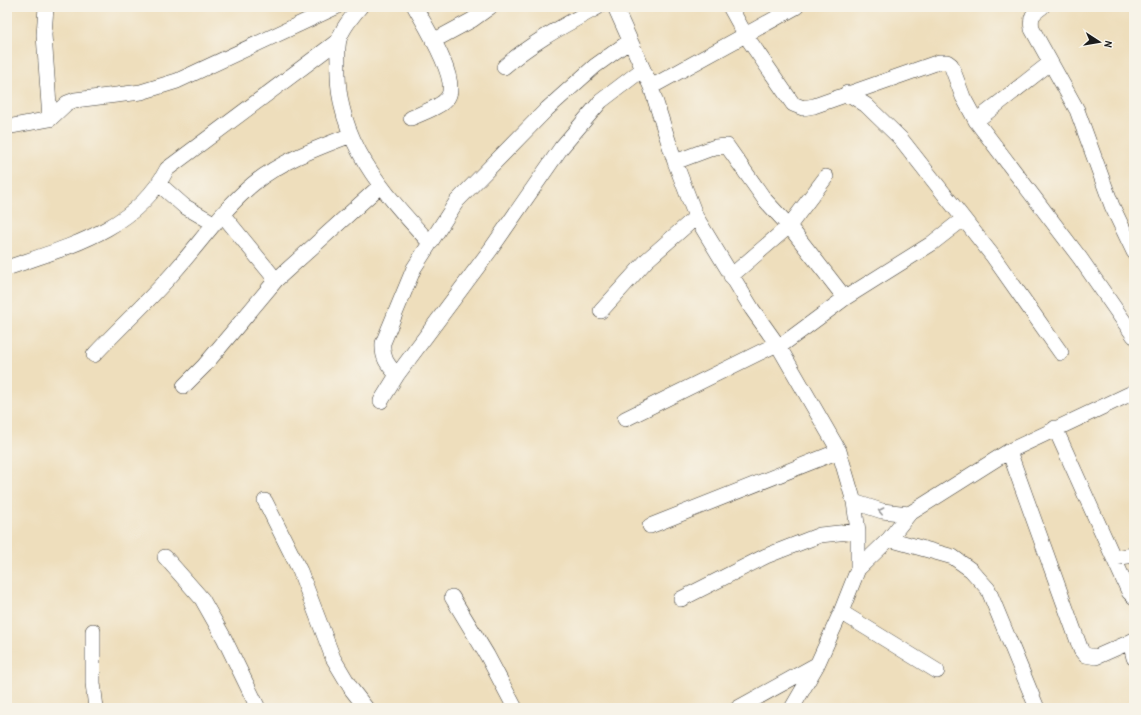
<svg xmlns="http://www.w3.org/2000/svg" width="1141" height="715" font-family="'Patrick Hand',sans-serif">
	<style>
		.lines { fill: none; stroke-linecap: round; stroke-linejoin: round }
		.minor-casing { stroke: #3c3934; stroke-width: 16 }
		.minor { stroke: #fff; stroke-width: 15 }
		.oneway { stroke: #999 }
	</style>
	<rect width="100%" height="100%" fill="#f7f3e8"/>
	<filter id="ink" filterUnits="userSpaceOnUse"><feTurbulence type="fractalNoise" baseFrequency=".025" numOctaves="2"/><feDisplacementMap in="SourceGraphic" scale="8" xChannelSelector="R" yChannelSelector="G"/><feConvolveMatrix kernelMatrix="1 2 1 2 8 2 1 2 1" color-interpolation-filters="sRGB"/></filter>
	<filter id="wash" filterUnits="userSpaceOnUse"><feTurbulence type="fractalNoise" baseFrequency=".012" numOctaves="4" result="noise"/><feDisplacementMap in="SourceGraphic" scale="16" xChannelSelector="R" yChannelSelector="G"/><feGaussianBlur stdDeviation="0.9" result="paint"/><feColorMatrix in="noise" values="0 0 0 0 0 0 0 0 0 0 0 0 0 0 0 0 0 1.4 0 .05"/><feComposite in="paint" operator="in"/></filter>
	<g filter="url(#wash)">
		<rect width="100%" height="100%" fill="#eedebc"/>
	</g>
	<g filter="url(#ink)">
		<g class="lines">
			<defs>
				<path id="minor" d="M 46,7 L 44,35 L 50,119
					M 360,7 C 352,17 342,28 339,40 C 337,48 338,57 338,65 C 335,139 383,192 430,243
					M 615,7 L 651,87 L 675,162 L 696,217 L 752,309 L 779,347 L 839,451 L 854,502 L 858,531 L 858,569 L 841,612 L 817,665 L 792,708
					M 730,7 L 746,36 L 793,104 L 803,108 L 814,106 L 939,62 L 947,62 L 951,65 L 963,97 L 976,121 L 1080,258 L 1134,336
					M 1042,7 C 1032,14 1030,17 1032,29 L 1077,110 L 1112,206 L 1134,252
					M 433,41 L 472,20 L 490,7
					M 504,67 C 532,42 565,25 598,7
					M 651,87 L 796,7
					M 847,93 L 866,105 L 901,139 L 992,255 L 1061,353
					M 411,118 C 420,114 443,106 448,97 C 459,79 425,25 415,7
					M 976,121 L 1050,63
					M 7,127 L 50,119 L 67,103 L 75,100 L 141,92 L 177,81 L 336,7
					M 675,162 L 715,147 L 727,146 L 765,200 L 789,226 L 845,298
					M 159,184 L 184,206 L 215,224
					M 223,215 L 276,280
					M 7,268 C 67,247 136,230 167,169 L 339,40
					M 731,276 L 789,226 L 826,177
					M 601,311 L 647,260 L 696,217
					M 779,347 L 845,298 L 931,244 L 963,219
					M 94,355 C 120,327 149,301 174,272 C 200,243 223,209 253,184 C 281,161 317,148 351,135
					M 397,375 C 387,364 382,358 383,343 L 414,268 L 457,201 L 547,109 L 595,66 L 630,41
					M 184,386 L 204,366 L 276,280 L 380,186
					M 381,401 L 397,375 L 491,249 L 561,148 L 601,101 L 643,69
					M 625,419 L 777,344
					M 1055,428 L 1129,592 L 1134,597
					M 1009,451 L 1081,650 L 1085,655 L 1096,657 L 1130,642
					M 265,501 L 300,571 L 333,658 L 352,690 L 366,708
					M 854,502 L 882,511 L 909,514
					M 650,526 L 839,451
					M 889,539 L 953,557 L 971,570 L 988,589 L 1037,708
					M 165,557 L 202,599 L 224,638 L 258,708
					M 1114,558 L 1134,555
					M 858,569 L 889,539 L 909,514 L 1009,451 L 1134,392
					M 452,597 L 487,655 L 515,708
					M 681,599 L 766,556 L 820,535 L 858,531
					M 841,612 L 937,671
					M 93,631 L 93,683 L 96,708
					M 1134,640 L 1130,642 L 1134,658
					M 738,708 L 816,665"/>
			</defs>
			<use href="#minor" class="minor-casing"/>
			<use href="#minor" class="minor"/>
		</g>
		<defs><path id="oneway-chevron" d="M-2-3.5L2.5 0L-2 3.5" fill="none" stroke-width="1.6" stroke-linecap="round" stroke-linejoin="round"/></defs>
		<use class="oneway" href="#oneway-chevron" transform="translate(881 511) rotate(-167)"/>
	</g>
	<rect width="1141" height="715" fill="none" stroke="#f7f3e8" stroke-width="24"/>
	<g transform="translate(1099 42) rotate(102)" stroke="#f7f3e8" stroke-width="3" paint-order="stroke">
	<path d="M0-3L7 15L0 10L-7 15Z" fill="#1c1c1c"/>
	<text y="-6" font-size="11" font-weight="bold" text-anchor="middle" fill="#1c1c1c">N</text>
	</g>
</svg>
